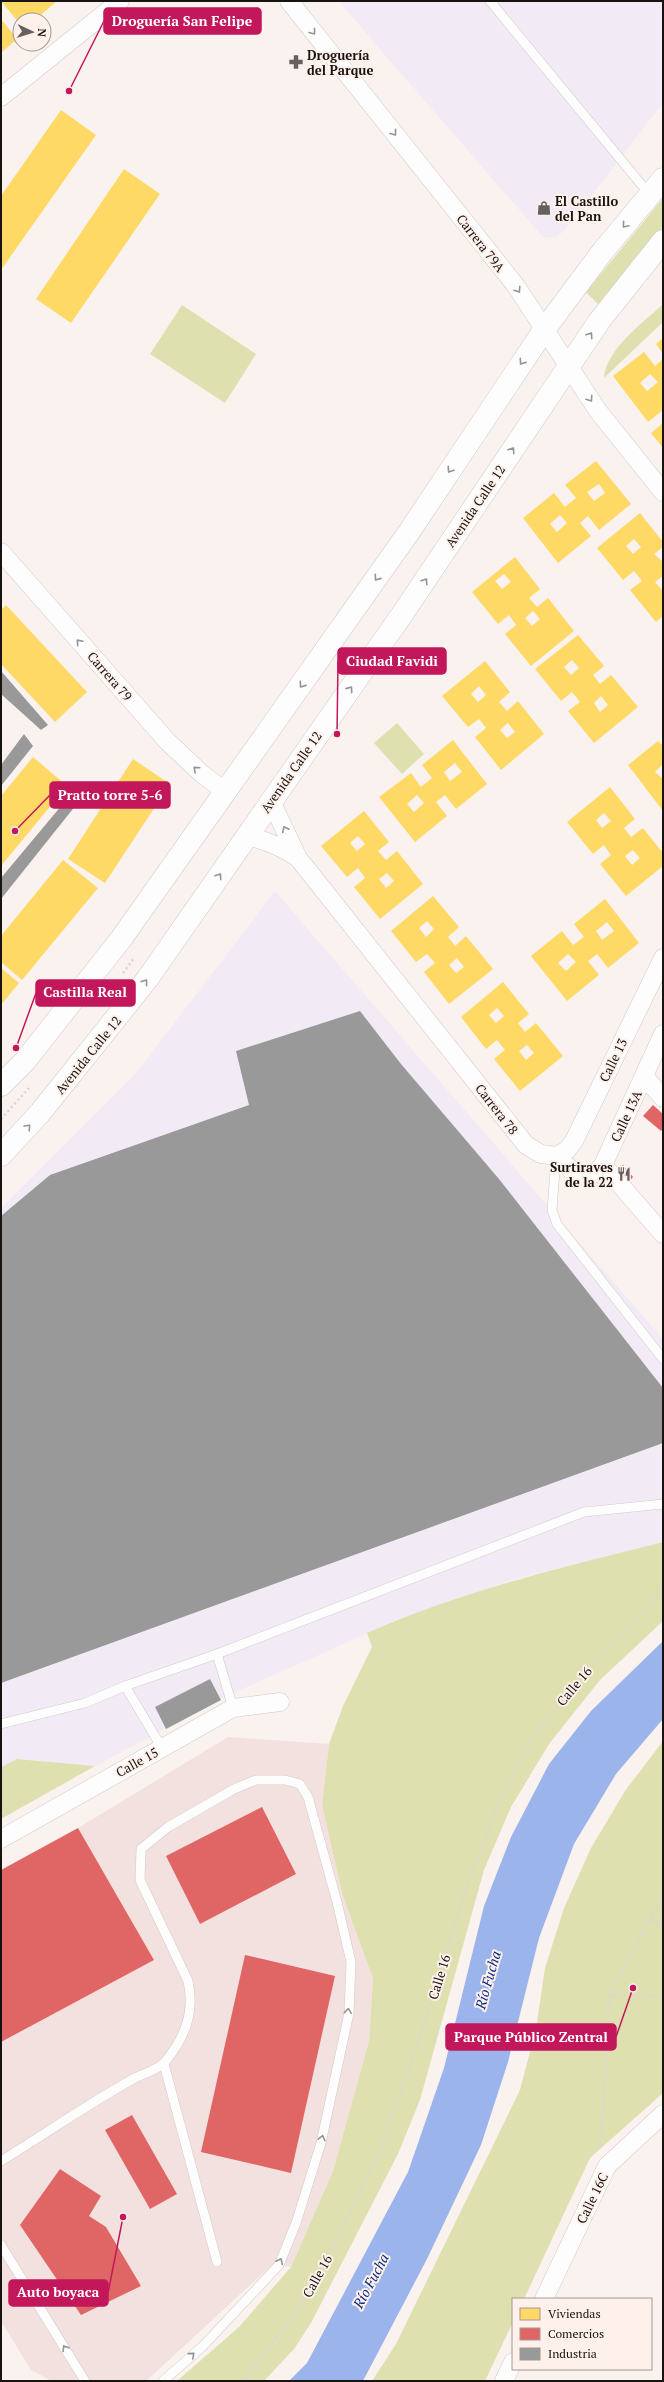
<svg xmlns="http://www.w3.org/2000/svg" width="664" height="2382" font-family="'PT Serif',serif">
	<style>
		.commercial { fill: #f3e1df }
		.industrial { fill: #f2ebf6 }
		.green { fill: #dfe0b0 }
		.water { fill: #9cb4ec }
		.homes { fill: #ffd966; fill-rule: evenodd }
		.shops { fill: #e06666 }
		.industry { fill: #999 }
		.lines { fill: none; stroke-linecap: round; stroke-linejoin: round }
		.service-casing { stroke: #d0cac8; stroke-width: 10 }
		.minor-casing { stroke: #d0cac8; stroke-width: 19 }
		.secondary-casing { stroke: #d0cac8; stroke-width: 23 }
		.path { stroke: #d9d7d6; stroke-width: 2.5; stroke-dasharray: 2 3; stroke-linecap: butt }
		.service { stroke: #fefdfd; stroke-width: 9 }
		.minor { stroke: #fefdfd; stroke-width: 18 }
		.secondary { stroke: #fefdfd; stroke-width: 22 }
		.oneway { stroke: #969493 }
		.labels { text-anchor: middle; stroke-width: 4; stroke-linejoin: round; paint-order: stroke }
		.poi-label { font-size: 13px; font-weight: bold; fill: #171311; stroke: #fef1eb; text-anchor: start }
		.street-label { font-size: 13px; fill: #171311; stroke: #fef1eb }
		.water-label { font-size: 14px; font-style: italic; fill: #082a84; stroke: #fef1eb }
		.leader { fill: none; stroke: #c2185b; stroke-width: 1.5 }
		.callout-dot { fill: #c2185b; stroke: #fef1eb; stroke-width: 1.5 }
		.callout { fill: #c2185b; stroke: #c2185b; stroke-width: 1.5 }
		.callout-label { font-size: 14px; text-anchor: middle; font-weight: bold; fill: #fff }
	</style>
	<rect width="100%" height="100%" fill="#faf2ef"/>
	<path class="commercial" d="M 228,1737 L 329,1744 L 322,1805 L 342,1893 L 373,1979 L 369,2041 L 333,2171 L 291,2267 L 273,2264 L 146,2381 L 52,2381 L 31,2370 L 1,2321 L 1,2042 L 154,1960 L 78,1828 Z"/>
	<path class="industrial" d="M 338,1 L 663,1 L 663,103 L 565,230 L 556,237 L 543,237 Z
		M 275,891 L 663,1339 L 663,1542 L 516,1579 L 402,1618 L 229,1695 L 95,1766 L 17,1759 L 1,1767 L 1,1208 L 137,1072 Z"/>
	<path class="green" d="M 663,198 L 663,229 L 601,307 L 586,292 Z
		M 663,304 L 663,322 L 604,378 C 606,349 643,323 663,304 Z
		M 182,305 L 256,354 L 225,403 L 150,354 Z
		M 397,723 L 424,754 L 402,774 L 374,743 Z
		M 663,1542 L 663,1621 L 600,1680 L 549,1744 L 511,1807 L 484,1870 L 420,2100 L 398,2154 L 311,2323 L 294,2349 L 264,2381 L 177,2381 L 239,2327 L 291,2267 L 333,2171 L 369,2041 L 373,1979 L 342,1893 L 322,1805 L 329,1744 L 343,1706 L 372,1647 L 367,1633 C 462,1591 563,1567 663,1542 Z
		M 663,1741 L 663,2093 L 590,2158 L 524,2299 L 513,2299 L 513,2322 L 485,2381 L 372,2381 L 396,2344 L 520,2090 L 536,2029 L 545,1968 L 564,1908 L 591,1848 L 625,1791 Z
		M 17,1759 L 95,1766 L 1,1819 L 1,1767 Z"/>
	<path class="water" d="M 663,1641 L 663,1719 L 616,1774 L 574,1844 L 539,1938 L 508,2062 L 481,2145 L 427,2259 L 363,2381 L 289,2381 L 307,2363 L 408,2172 L 444,2068 L 484,1906 L 511,1837 L 549,1764 L 591,1711 Z"/>
	<path class="homes" d="M 1,1 L 57,1 L 35,20 L 20,20 L 20,24 Z
		M 1,19 L 17,39 L 1,53 Z
		M 61,110 L 96,135 L 1,270 L 1,196 Z
		M 124,169 L 160,194 L 71,323 L 36,299 Z
		M 663,338 L 663,354 L 656,344 Z
		M 644,352 L 655,366 L 663,359 L 663,410 L 648,422 L 613,376 ZM 650,374 L 658,382 L 647,391 L 640,383 Z
		M 663,423 L 663,448 L 651,433 Z
		M 596,461 L 631,504 L 599,530 L 588,516 L 580,523 L 591,536 L 558,563 L 523,518 L 554,493 L 565,507 L 576,498 L 565,485 ZM 599,484 L 605,493 L 594,501 L 587,492 ZM 560,515 L 567,523 L 557,532 L 550,524 Z
		M 640,513 L 663,542 L 663,547 L 654,554 L 663,562 L 663,576 L 655,582 L 663,591 L 663,616 L 656,622 L 630,590 L 642,581 L 634,571 L 623,580 L 597,548 ZM 634,539 L 641,547 L 633,554 L 626,546 Z
		M 515,557 L 540,589 L 529,598 L 537,607 L 548,598 L 574,631 L 531,666 L 505,634 L 516,625 L 509,615 L 498,624 L 472,592 ZM 504,574 L 511,582 L 502,589 L 495,581 ZM 533,611 L 540,619 L 532,626 L 525,618 Z
		M 6,605 L 87,692 L 55,722 L 1,664 L 1,610 Z
		M 578,635 L 604,666 L 593,675 L 600,684 L 611,675 L 638,707 L 594,743 L 568,711 L 580,702 L 572,692 L 561,701 L 535,669 ZM 572,660 L 579,668 L 571,675 L 564,667 ZM 601,696 L 608,705 L 600,712 L 594,703 Z
		M 485,661 L 510,692 L 499,702 L 507,711 L 518,701 L 544,734 L 501,770 L 475,737 L 486,728 L 479,719 L 468,727 L 442,696 ZM 479,686 L 486,695 L 478,702 L 471,694 ZM 508,723 L 515,732 L 507,738 L 500,730 Z
		M 453,740 L 487,784 L 456,809 L 445,795 L 436,802 L 447,816 L 415,842 L 379,797 L 411,773 L 421,787 L 432,778 L 422,765 ZM 455,763 L 462,772 L 450,781 L 444,772 ZM 417,795 L 424,803 L 414,812 L 407,804 Z
		M 658,741 L 663,746 L 663,764 L 655,772 L 663,779 L 663,811 L 628,765 Z
		M 33,757 L 67,786 L 1,866 L 1,796 Z
		M 133,759 L 170,784 L 105,883 L 68,859 Z
		M 610,787 L 635,819 L 624,828 L 631,837 L 643,828 L 663,853 L 663,866 L 626,896 L 600,864 L 611,855 L 604,845 L 593,854 L 567,822 ZM 604,813 L 611,821 L 602,828 L 596,820 ZM 633,850 L 640,858 L 632,865 L 625,856 Z
		M 364,811 L 389,842 L 378,851 L 386,860 L 397,851 L 423,884 L 380,919 L 354,887 L 365,878 L 358,868 L 347,877 L 321,846 ZM 358,836 L 365,844 L 357,851 L 350,843 ZM 387,873 L 394,881 L 386,888 L 379,879 Z
		M 63,860 L 98,888 L 22,980 L 1,962 L 1,936 Z
		M 433,896 L 459,927 L 448,937 L 455,946 L 466,936 L 493,969 L 449,1004 L 424,972 L 435,963 L 427,954 L 416,962 L 391,931 ZM 427,921 L 434,929 L 426,937 L 419,928 ZM 457,958 L 464,967 L 456,973 L 449,965 Z
		M 605,899 L 639,943 L 608,968 L 597,954 L 588,961 L 599,975 L 567,1001 L 531,956 L 562,931 L 573,945 L 584,937 L 574,924 ZM 607,922 L 614,931 L 602,940 L 596,931 ZM 568,954 L 576,962 L 566,971 L 558,963 Z
		M 1,968 L 19,983 L 1,1005 Z
		M 503,982 L 529,1014 L 518,1023 L 525,1032 L 536,1023 L 563,1056 L 520,1091 L 494,1059 L 505,1050 L 497,1040 L 486,1049 L 461,1017 ZM 497,1008 L 504,1016 L 496,1023 L 489,1015 ZM 527,1045 L 534,1053 L 526,1060 L 519,1051 Z"/>
	<path class="shops" d="M 653,1105 L 663,1114 L 663,1128 L 661,1131 L 643,1116 Z
		M 623,1165 L 633,1177 L 627,1184 L 616,1171 Z
		M 262,1807 L 296,1874 L 200,1924 L 166,1856 Z
		M 78,1828 L 154,1960 L 1,2042 L 1,1870 Z
		M 245,1955 L 335,1976 L 291,2173 L 201,2152 Z
		M 132,2115 L 177,2194 L 150,2209 L 105,2130 Z
		M 60,2169 L 101,2196 L 89,2216 L 106,2227 L 141,2286 L 81,2315 L 20,2225 Z"/>
	<path class="industry" d="M 1,671 L 48,725 L 41,730 L 1,694 Z
		M 24,734 L 33,746 L 1,786 L 1,765 Z
		M 92,785 L 1,899 L 1,878 L 77,787 Z
		M 360,1011 L 401,1064 L 499,1179 L 663,1388 L 663,1443 L 1,1683 L 1,1216 L 50,1175 L 249,1105 L 236,1051 Z
		M 210,1679 L 221,1700 L 166,1729 L 155,1707 Z"/>
	<g class="lines">
		<defs>
			<path id="service" d="M 490,1 L 650,195
				M 556,1157 L 552,1210 L 557,1224 L 663,1359
				M 217,1654 L 233,1708
				M 125,1686 L 162,1748
				M 1,1724 L 85,1703 L 125,1686 L 217,1654 L 584,1512 L 663,1504
				M 164,2064 L 217,2262
				M 1,2161 C 45,2134 88,2104 133,2079 C 142,2074 158,2070 165,2062 C 185,2037 195,2013 188,1981 L 140,1880 L 141,1849 L 168,1827 L 234,1789 L 256,1780 L 285,1780 L 300,1784 L 308,1797 L 337,1902 L 351,1962 L 349,2013 L 321,2143 L 296,2223 L 279,2265 L 203,2346 L 163,2381
				M 1,2245 L 85,2381"/>
			<path id="minor" d="M 289,1 L 516,286 L 598,411 L 663,492
				M 1,97 L 120,1
				M 1,552 L 167,741 L 202,774 L 226,792
				M 271,801 L 298,858 L 526,1145 L 541,1154 L 557,1156
				M 246,836 C 266,840 281,846 298,858
				M 644,1076 L 663,1098
				M 557,1156 L 567,1150 L 574,1141 L 663,958
				M 557,1156 C 572,1172 586,1187 603,1165 L 663,1034
				M 603,1165 L 663,1234
				M 1,1839 L 233,1708 L 280,1702
				M 544,2299 L 607,2166 L 663,2114
				M 504,2381 L 513,2362"/>
			<path id="secondary" d="M 1,1085 L 25,1061 L 121,939 L 409,532 L 544,330 L 603,251 L 663,179
				M 1,1155 L 40,1113 L 148,978 L 403,613 L 600,320 L 663,241"/>
		</defs>
		<use href="#service" class="service-casing"/>
		<use href="#minor" class="minor-casing"/>
		<use href="#secondary" class="secondary-casing"/>
		<path class="path" d="M 123,973 L 134,958
			M 1,1119 L 29,1088
			M 650,1920 L 663,1921
			M 609,1995 L 663,1997
			M 601,2147 L 609,1995 L 663,1896
			M 240,2381 L 245,2378 L 295,2315 L 337,2239 L 380,2151 L 430,2006 L 464,1895 L 497,1808 L 532,1739 L 581,1676 L 663,1589"/>
		<use href="#service" class="service"/>
		<use href="#minor" class="minor"/>
		<use href="#secondary" class="secondary"/>
	</g>
	<defs><path id="oneway-chevron" d="M-2-3.5L2.5 0L-2 3.5" fill="none" stroke-width="1.6" stroke-linecap="round" stroke-linejoin="round"/></defs>
	<g class="oneway">
		<use href="#oneway-chevron" transform="translate(313 32) rotate(52)"/>
		<use href="#oneway-chevron" transform="translate(394 133) rotate(52)"/>
		<use href="#oneway-chevron" transform="translate(625 225) rotate(130)"/>
		<use href="#oneway-chevron" transform="translate(518 290) rotate(56)"/>
		<use href="#oneway-chevron" transform="translate(590 335) rotate(-56)"/>
		<use href="#oneway-chevron" transform="translate(522 362) rotate(125)"/>
		<use href="#oneway-chevron" transform="translate(590 399) rotate(56)"/>
		<use href="#oneway-chevron" transform="translate(512 450) rotate(-56)"/>
		<use href="#oneway-chevron" transform="translate(450 470) rotate(124)"/>
		<use href="#oneway-chevron" transform="translate(377 578) rotate(125)"/>
		<use href="#oneway-chevron" transform="translate(425 581) rotate(-56)"/>
		<use href="#oneway-chevron" transform="translate(79 642) rotate(-131)"/>
		<use href="#oneway-chevron" transform="translate(302 685) rotate(125)"/>
		<use href="#oneway-chevron" transform="translate(350 689) rotate(-55)"/>
		<use href="#oneway-chevron" transform="translate(196 769) rotate(-138)"/>
		<use href="#oneway-chevron" transform="translate(285 829) rotate(-116)"/>
		<use href="#oneway-chevron" transform="translate(219 876) rotate(-56)"/>
		<use href="#oneway-chevron" transform="translate(145 982) rotate(-53)"/>
		<use href="#oneway-chevron" transform="translate(28 1127) rotate(-47)"/>
		<use href="#oneway-chevron" transform="translate(348 2011) rotate(-84)"/>
		<use href="#oneway-chevron" transform="translate(322 2138) rotate(-77)"/>
		<use href="#oneway-chevron" transform="translate(280 2261) rotate(-64)"/>
		<use href="#oneway-chevron" transform="translate(65 2348) rotate(-122)"/>
		<use href="#oneway-chevron" transform="translate(192 2355) rotate(-41)"/>
	</g>
	<defs>
		<symbol id="pharmacy-bare" viewBox="-9 -9 18 18"><path d="M-2-6h4v4h4v4h-4v4h-4v-4h-4v-4h4Z" fill="#66615f" stroke="#fef1eb" stroke-width="2.5" paint-order="stroke"/></symbol>
		<symbol id="shop-bare" viewBox="-9 -9 18 18"><path d="M-5-2.5h2.3a2.7 3.5 0 0 1 5.4 0H5L5.5 6h-11ZM-1.5-2.5h3a1.5 2.3 0 0 0-3 0Z" fill="#66615f" stroke="#fef1eb" stroke-width="2.5" paint-order="stroke"/></symbol>
		<symbol id="restaurant-bare" viewBox="-9 -9 18 18"><path d="M-5-6h1v4h1v-4h1v4h1v-4h1v5L-1.5 .5V6h-2V.5L-5-1ZM5-6V6H3V1.5H1.5Q1.5-4 5-6Z" fill="#66615f" stroke="#fef1eb" stroke-width="2.5" paint-order="stroke"/></symbol>
	</defs>
	<g fill-rule="evenodd">
		<use href="#pharmacy-bare" x="286" y="52" width="20" height="20"/>
		<use href="#shop-bare" x="534" y="198" width="20" height="20"/>
		<use href="#restaurant-bare" x="614" y="1164" width="20" height="20"/>
	</g>
	<g class="labels">
		<g class="poi-label">
			<text x="307" y="60">Droguería<tspan x="307" dy="15">del Parque</tspan></text>
			<text x="555" y="206">El Castillo<tspan x="555" dy="15">del Pan</tspan></text>
			<text x="613" y="1172" text-anchor="end">Surtiraves<tspan x="613" dy="15">de la 22</tspan></text>
		</g>
		<g class="street-label">
			<text transform="translate(481 243) rotate(52)" y="5">Carrera 79A</text>
			<text transform="translate(475 506) rotate(-56)" y="5">Avenida Calle 12</text>
			<text transform="translate(110 676) rotate(49)" y="5">Carrera 79</text>
			<text transform="translate(291 772) rotate(-55)" y="5">Avenida Calle 12</text>
			<text transform="translate(88 1055) rotate(-51)" y="5">Avenida Calle 12</text>
			<text transform="translate(613 1060) rotate(-64)" y="5">Calle 13</text>
			<text transform="translate(497 1109) rotate(52)" y="5">Carrera 78</text>
			<text transform="translate(626 1116) rotate(-65)" y="5">Calle 13A</text>
			<text transform="translate(574 1686) rotate(-50)" y="5">Calle 16</text>
			<text transform="translate(137 1762) rotate(-29)" y="5">Calle 15</text>
			<text transform="translate(439 1977) rotate(-73)" y="5">Calle 16</text>
			<text transform="translate(592 2198) rotate(-64)" y="5">Calle 16C</text>
			<text transform="translate(317 2276) rotate(-61)" y="5">Calle 16</text>
		</g>
		<g class="water-label">
			<text transform="translate(488 1980) rotate(-74)" y="5">Río Fucha</text>
			<text transform="translate(371 2281) rotate(-62)" y="5">Río Fucha</text>
		</g>
	</g>
	<path class="leader" d="M69 91L104 21M337 734L338 661M15 831L50 795M16 1048L36 993M633 1988L616 2037M123 2217L108 2293"/>
	<g class="callout-dot">
		<circle cx="69" cy="91" r="4"/>
		<circle cx="337" cy="734" r="4"/>
		<circle cx="15" cy="831" r="4"/>
		<circle cx="16" cy="1048" r="4"/>
		<circle cx="633" cy="1988" r="4"/>
		<circle cx="123" cy="2217" r="4"/>
	</g>
	<g class="callout">
		<rect x="104" y="8" width="157" height="26" rx="4"/>
		<rect x="338" y="648" width="108" height="26" rx="4"/>
		<rect x="50" y="782" width="120" height="26" rx="4"/>
		<rect x="36" y="980" width="99" height="26" rx="4"/>
		<rect x="446" y="2024" width="170" height="26" rx="4"/>
		<rect x="9" y="2280" width="99" height="26" rx="4"/>
	</g>
	<g class="callout-label">
		<text x="182" y="26">Droguería San Felipe</text>
		<text x="392" y="666">Ciudad Favidi</text>
		<text x="110" y="800">Pratto torre 5-6</text>
		<text x="85" y="997">Castilla Real</text>
		<text x="531" y="2042">Parque Público Zentral</text>
		<text x="58" y="2297">Auto boyaca</text>
	</g>
	<rect width="664" height="2382" fill="none" stroke="#171311" stroke-width="4"/>
	<rect x="512" y="2298" width="140" height="72" fill="#fef1eb" stroke="#a29894"/>
	<rect x="520" y="2308" width="20" height="12" fill="#ffd966" stroke="#a29894"/>
	<text x="548" y="2318" font-size="12" fill="#171311">Viviendas</text>
	<rect x="520" y="2328" width="20" height="12" fill="#e06666" stroke="#a29894"/>
	<text x="548" y="2338" font-size="12" fill="#171311">Comercios</text>
	<rect x="520" y="2348" width="20" height="12" fill="#999999" stroke="#a29894"/>
	<text x="548" y="2358" font-size="12" fill="#171311">Industria</text>
	<g transform="translate(32 32) rotate(94)"><circle r="19" fill="#fef1eb" stroke="#a29894"/>
	<path d="M0-3L7 15L0 10L-7 15Z" fill="#66615f"/>
	<text y="-6" font-size="11" font-weight="bold" text-anchor="middle" fill="#171311">N</text>
	</g>
</svg>
